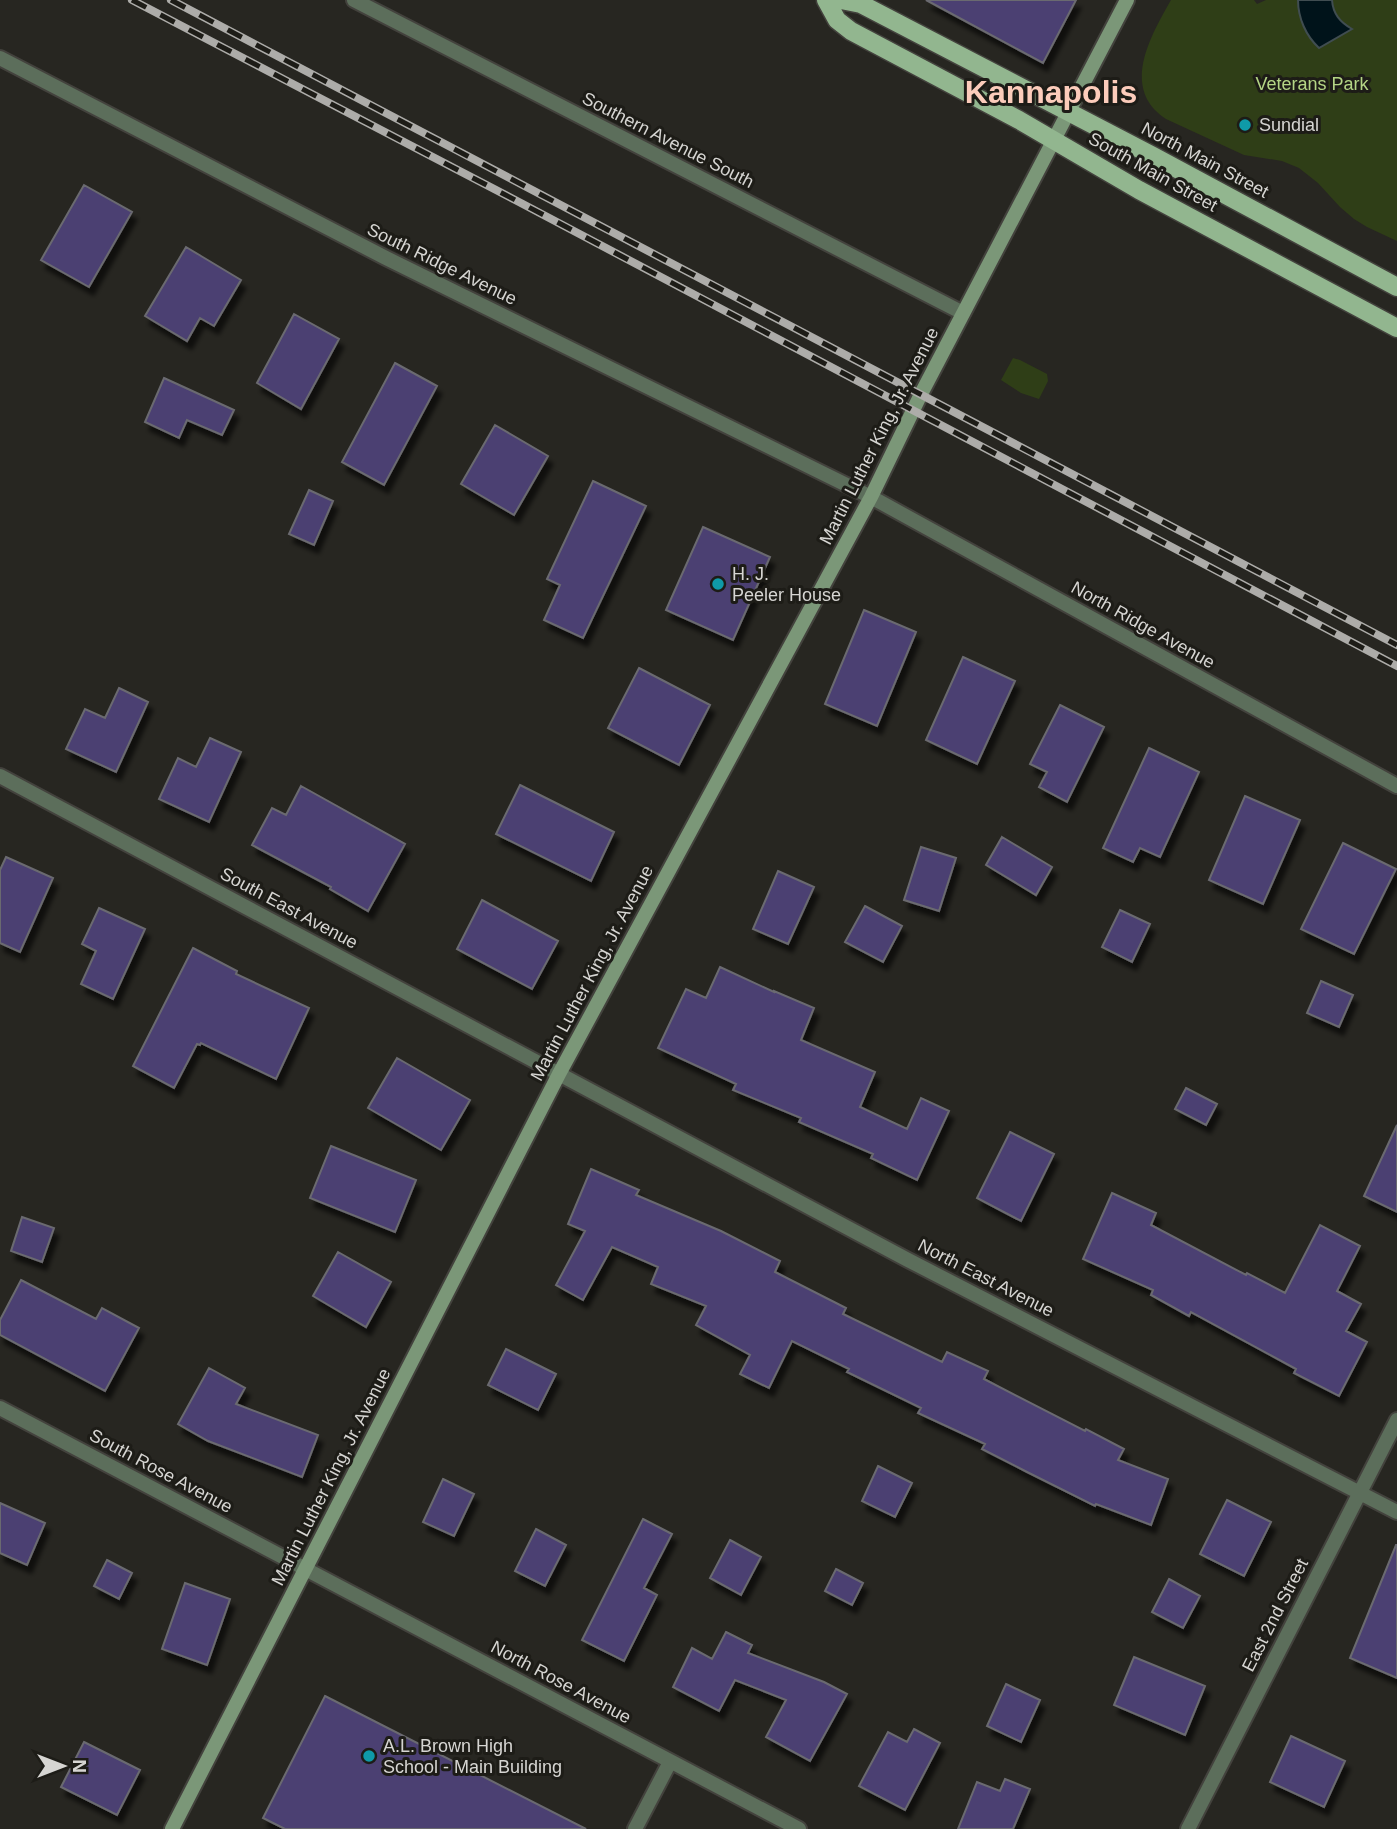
<svg xmlns="http://www.w3.org/2000/svg" width="1397" height="1829" font-family="Arial,sans-serif">
	<style>
		.green { fill: #2f3e17 }
		.water { fill: #00131a; stroke: #404d51; stroke-width: 2 }
		.building { fill: #4b4172; stroke: #6b6a70; stroke-width: 2; filter: url(#shadow) }
		.lines { fill: none; stroke-linecap: round; stroke-linejoin: round }
		.minor-casing { stroke: #43423d; stroke-width: 18 }
		.tertiary-casing { stroke: #43423d; stroke-width: 18 }
		.secondary-casing { stroke: #43423d; stroke-width: 18 }
		.primary-casing { stroke: #43423d; stroke-width: 21 }
		.minor { stroke: #5c6e5b; stroke-width: 14 }
		.tertiary { stroke: #5c6e5b; stroke-width: 14 }
		.secondary { stroke: #7b9778; stroke-width: 14 }
		.primary { stroke: #92b68f; stroke-width: 18 }
		.rail-casing { stroke: #adaca9; stroke-width: 8 }
		.rail { stroke: #1d1c17; stroke-width: 5; stroke-dasharray: 16; stroke-linecap: butt }
		.culture-dot { fill: #0f9aa8; stroke: #1d1c17; stroke-width: 2.5 }
		.labels { text-anchor: middle; stroke-width: 6; stroke-linejoin: round; paint-order: stroke }
		.park-label { font-size: 18px; fill: #b4d585; stroke: #1d1c17 }
		.poi-label { font-size: 18px; fill: #d6d5d2; stroke: #1d1c17; text-anchor: start }
		.street-label { font-size: 18px; fill: #d6d5d2; stroke: #1d1c17 }
		.town-label { font-size: 32px; font-weight: bold; fill: #fcccbb; stroke: #1d1c17 }
	</style>
	<defs>
		<filter id="shadow"><feDropShadow dx="4.5" dy="8" stdDeviation="2" flood-color="#0009"/></filter>
	</defs>
	<rect width="100%" height="100%" fill="#272621"/>
	<path class="green" d="M 1171,0 L 1254,0 L 1257,4 L 1266,0 L 1397,0 L 1397,241 L 1367,227 L 1354,219 L 1340,207 L 1318,183 L 1299,168 L 1282,161 L 1244,155 L 1166,119 C 1120,89 1150,37 1171,0 Z
		M 1013,358 L 1020,360 L 1047,374 L 1048,381 L 1039,399 L 1021,393 L 1001,380 Z"/>
	<path class="water" d="M 1298,0 L 1332,0 C 1333,14 1340,22 1352,29 L 1319,48 C 1306,36 1298,18 1298,0 Z"/>
	<path class="building" d="M 926,0 L 1076,0 L 1043,63 Z
		M 84,185 L 132,212 L 89,287 L 41,260 Z
		M 186,247 L 241,280 L 214,326 L 200,318 L 187,341 L 145,316 Z
		M 294,314 L 339,339 L 301,409 L 257,383 Z
		M 395,363 L 437,386 L 384,485 L 342,462 Z
		M 164,378 L 234,410 L 222,435 L 187,420 L 179,438 L 145,422 Z
		M 495,425 L 548,456 L 514,515 L 461,484 Z
		M 593,481 L 646,506 L 583,638 L 544,620 L 560,585 L 547,579 Z
		M 309,490 L 333,501 L 314,545 L 289,534 Z
		M 703,527 L 770,557 L 733,640 L 666,610 Z
		M 864,610 L 916,632 L 877,726 L 825,704 Z
		M 963,657 L 1015,681 L 977,764 L 926,740 Z
		M 639,668 L 710,705 L 679,765 L 608,728 Z
		M 119,688 L 148,702 L 116,772 L 66,749 L 85,709 L 105,718 Z
		M 1060,705 L 1104,727 L 1067,802 L 1039,787 L 1047,772 L 1030,764 Z
		M 210,738 L 241,752 L 209,822 L 159,799 L 178,758 L 196,767 Z
		M 1149,748 L 1199,772 L 1160,857 L 1140,848 L 1133,862 L 1103,848 Z
		M 520,785 L 614,832 L 591,881 L 496,834 Z
		M 301,786 L 405,844 L 368,911 L 330,889 L 331,887 L 252,845 L 272,808 L 286,815 Z
		M 1245,796 L 1300,820 L 1263,904 L 1209,880 Z
		M 1002,837 L 1052,867 L 1036,895 L 986,865 Z
		M 1343,843 L 1396,869 L 1354,954 L 1301,929 Z
		M 921,847 L 956,858 L 939,911 L 904,900 Z
		M 6,857 L 53,878 L 20,952 L 0,943 L 0,870 Z
		M 778,871 L 814,887 L 788,944 L 753,929 Z
		M 482,900 L 558,941 L 532,989 L 457,949 Z
		M 865,906 L 902,926 L 883,962 L 845,942 Z
		M 99,908 L 145,929 L 113,999 L 81,984 L 96,951 L 82,944 Z
		M 1120,910 L 1150,924 L 1132,962 L 1102,947 Z
		M 193,948 L 237,971 L 236,974 L 309,1008 L 276,1079 L 201,1043 L 200,1045 L 197,1044 L 174,1088 L 133,1066 Z
		M 720,967 L 774,992 L 774,991 L 814,1008 L 801,1040 L 875,1072 L 860,1107 L 907,1129 L 921,1098 L 949,1111 L 917,1180 L 871,1158 L 873,1154 L 799,1122 L 801,1118 L 733,1090 L 736,1084 L 658,1048 L 686,989 L 706,998 Z
		M 1321,981 L 1353,995 L 1339,1027 L 1307,1013 Z
		M 397,1058 L 470,1100 L 441,1150 L 368,1108 Z
		M 1186,1088 L 1217,1104 L 1206,1125 L 1175,1109 Z
		M 1397,1125 L 1397,1212 L 1364,1196 Z
		M 1010,1132 L 1054,1154 L 1021,1221 L 977,1198 Z
		M 331,1146 L 416,1180 L 395,1232 L 310,1198 Z
		M 591,1169 L 639,1190 L 636,1195 L 721,1231 L 780,1261 L 775,1272 L 846,1308 L 843,1314 L 942,1362 L 947,1352 L 988,1371 L 984,1379 L 1085,1431 L 1086,1429 L 1124,1449 L 1118,1460 L 1168,1479 L 1151,1525 L 1096,1504 L 1095,1506 L 1027,1472 L 982,1449 L 985,1444 L 918,1413 L 921,1408 L 847,1372 L 849,1369 L 792,1341 L 769,1388 L 740,1374 L 750,1355 L 696,1325 L 706,1306 L 651,1284 L 658,1267 L 612,1247 L 583,1300 L 556,1285 L 585,1231 L 568,1224 Z
		M 1112,1193 L 1156,1213 L 1151,1225 L 1246,1275 L 1247,1273 L 1285,1293 L 1320,1225 L 1360,1246 L 1337,1291 L 1361,1304 L 1346,1331 L 1367,1342 L 1339,1396 L 1294,1373 L 1296,1369 L 1191,1312 L 1189,1316 L 1151,1295 L 1153,1290 L 1083,1259 Z
		M 22,1217 L 54,1228 L 42,1262 L 11,1251 Z
		M 338,1252 L 391,1282 L 366,1327 L 313,1296 Z
		M 21,1280 L 96,1319 L 102,1308 L 139,1328 L 105,1391 L 0,1335 L 0,1320 Z
		M 506,1349 L 556,1374 L 538,1410 L 488,1385 Z
		M 209,1368 L 245,1388 L 236,1404 L 318,1435 L 302,1477 L 208,1441 L 178,1424 Z
		M 878,1466 L 912,1483 L 895,1517 L 862,1501 Z
		M 443,1479 L 474,1494 L 454,1536 L 423,1522 Z
		M 1227,1500 L 1271,1522 L 1244,1576 L 1200,1554 Z
		M 0,1503 L 45,1523 L 27,1565 L 0,1553 Z
		M 643,1519 L 672,1534 L 644,1588 L 657,1595 L 624,1661 L 582,1640 Z
		M 536,1529 L 566,1545 L 545,1586 L 515,1571 Z
		M 730,1540 L 761,1557 L 741,1595 L 710,1578 Z
		M 1396,1545 L 1397,1545 L 1397,1678 L 1350,1658 Z
		M 107,1560 L 132,1573 L 119,1599 L 94,1586 Z
		M 836,1569 L 863,1583 L 852,1605 L 825,1591 Z
		M 1169,1579 L 1200,1596 L 1183,1628 L 1152,1612 Z
		M 185,1583 L 230,1599 L 207,1665 L 162,1649 Z
		M 726,1632 L 752,1645 L 748,1653 L 824,1682 L 847,1694 L 810,1761 L 766,1737 L 786,1700 L 735,1680 L 719,1711 L 673,1687 L 692,1648 L 712,1659 Z
		M 1134,1657 L 1205,1686 L 1185,1735 L 1114,1705 Z
		M 1006,1684 L 1040,1700 L 1021,1742 L 987,1726 Z
		M 325,1696 L 586,1829 L 285,1829 L 263,1818 Z
		M 914,1729 L 940,1743 L 905,1810 L 859,1786 L 888,1732 L 907,1742 Z
		M 1291,1736 L 1345,1761 L 1324,1807 L 1270,1782 Z
		M 84,1742 L 140,1770 L 117,1815 L 61,1787 Z
		M 1005,1779 L 1030,1789 L 1013,1829 L 958,1829 L 977,1782 L 1000,1791 Z"/>
	<g class="lines">
		<defs>
			<path id="minor" d="M 354,0 L 963,313
				M 0,776 L 908,1260 L 1397,1512
				M 0,1408 L 799,1829
				M 635,1829 L 670,1762
				M 1188,1829 L 1397,1420"/>
			<path id="tertiary" d="M 0,58 L 386,258 L 871,497 L 1397,786"/>
			<path id="secondary" d="M 172,1829 L 559,1074 L 871,497 L 921,394 L 1127,0"/>
			<path id="primary" d="M 826,0 L 837,20 L 851,31 L 1019,120 L 1139,190 L 1397,328
				M 841,0 L 861,4 L 1153,156 L 1397,287"/>
		</defs>
		<use href="#minor" class="minor-casing"/>
		<use href="#tertiary" class="tertiary-casing"/>
		<use href="#secondary" class="secondary-casing"/>
		<use href="#primary" class="primary-casing"/>
		<use href="#minor" class="minor"/>
		<use href="#tertiary" class="tertiary"/>
		<use href="#secondary" class="secondary"/>
		<use href="#primary" class="primary"/>
		<defs>
			<path id="rail" d="M 132,0 L 519,202 L 1397,666
				M 171,0 L 1397,645"/>
		</defs>
		<use href="#rail" class="rail-casing"/>
		<use href="#rail" class="rail"/>
	</g>
	<g class="culture-dot">
		<circle cx="1245" cy="125" r="7"/>
		<circle cx="718" cy="584" r="7"/>
		<circle cx="369" cy="1756" r="7"/>
	</g>
	<g class="labels">
		<g class="park-label">
			<text x="1312" y="90">Veterans Park</text>
		</g>
		<g class="poi-label">
			<text x="1259" y="131">Sundial</text>
			<text x="732" y="580">H. J.<tspan x="732" dy="21">Peeler House</tspan></text>
			<text x="383" y="1752">A.L. Brown High<tspan x="383" dy="21">School - Main Building</tspan></text>
		</g>
		<g class="street-label">
			<text transform="translate(668 140) rotate(27)" y="6">Southern Avenue South</text>
			<text transform="translate(1205 160) rotate(28)" y="6">North Main Street</text>
			<text transform="translate(1153 172) rotate(29)" y="6">South Main Street</text>
			<text transform="translate(442 264) rotate(26)" y="6">South Ridge Avenue</text>
			<text transform="translate(879 436) rotate(-63)" y="6">Martin Luther King, Jr. Avenue</text>
			<text transform="translate(1143 625) rotate(29)" y="6">North Ridge Avenue</text>
			<text transform="translate(289 908) rotate(28)" y="6">South East Avenue</text>
			<text transform="translate(592 973) rotate(-62)" y="6">Martin Luther King, Jr. Avenue</text>
			<text transform="translate(986 1278) rotate(27)" y="6">North East Avenue</text>
			<text transform="translate(161 1471) rotate(28)" y="6">South Rose Avenue</text>
			<text transform="translate(331 1477) rotate(-63)" y="6">Martin Luther King, Jr. Avenue</text>
			<text transform="translate(1275 1615) rotate(-63)" y="6">East 2nd Street</text>
			<text transform="translate(561 1682) rotate(28)" y="6">North Rose Avenue</text>
		</g>
		<g class="town-label">
			<text x="1051" y="103">Kannapolis</text>
		</g>
	</g>
	<g transform="translate(63 1766) rotate(90)" stroke="#1d1c17" stroke-width="5" paint-order="stroke">
	<path d="M0-5L12 26L0 18L-12 26Z" fill="#d6d5d2"/>
	<text y="-10" font-size="19" font-weight="bold" text-anchor="middle" fill="#d6d5d2">N</text>
	</g>
</svg>
